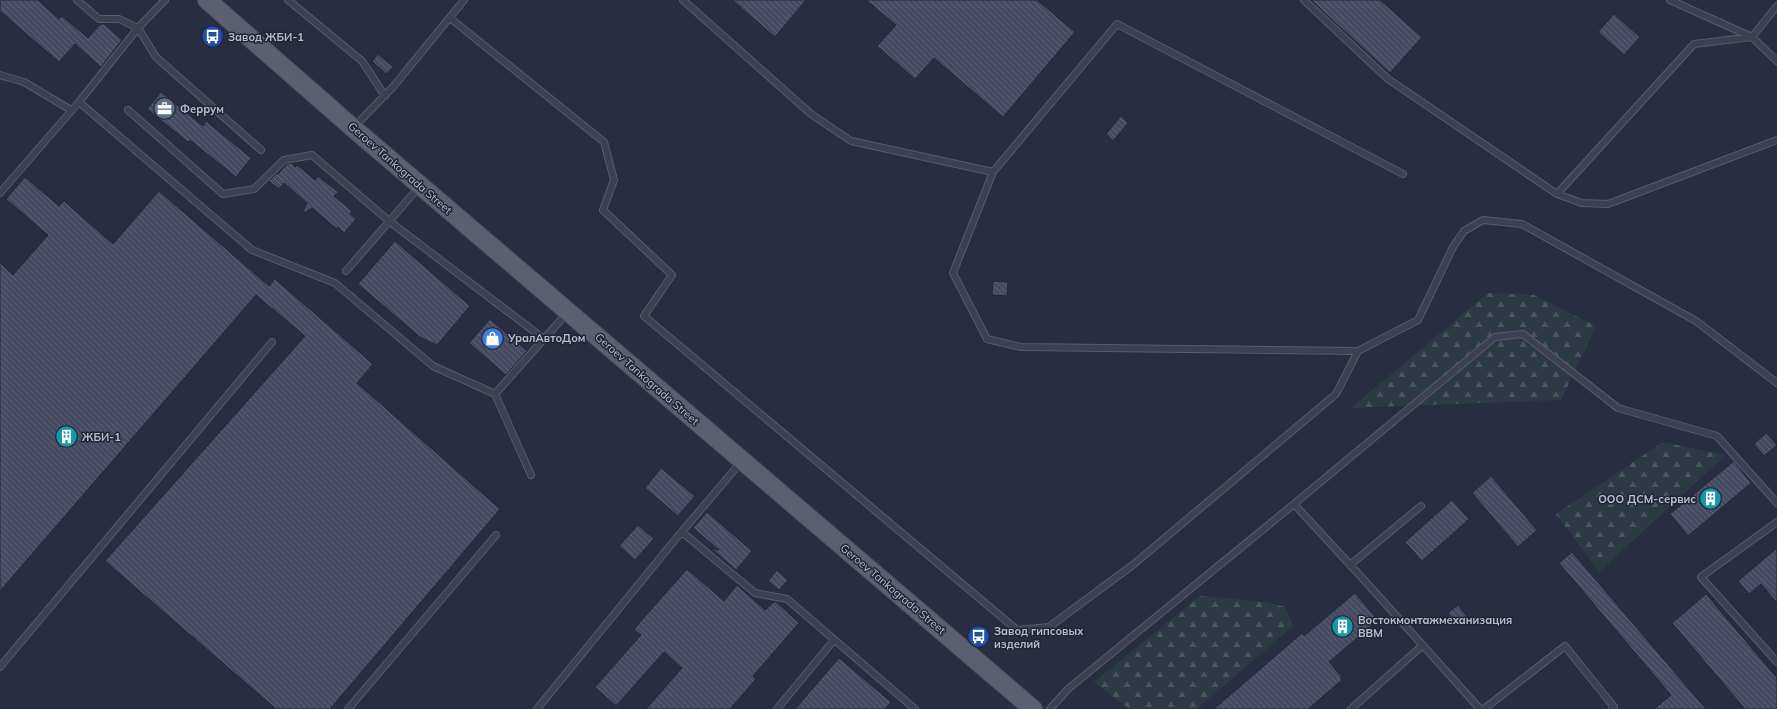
<svg xmlns="http://www.w3.org/2000/svg" width="1777" height="709" font-family="Mulish,sans-serif">
	<style>
		.forest { fill: url(#forest-firs) }
		.building { fill: url(#building-back-hatch); stroke: #232739 }
		.lines { fill: none; stroke-linecap: round; stroke-linejoin: round }
		.service-casing { stroke: #585b6c; stroke-width: 8 }
		.primary-casing { stroke: #47495b; stroke-width: 20 }
		.service { stroke: #3d4052; stroke-width: 6 }
		.primary { stroke: #5b5f71; stroke-width: 18 }
		.labels { text-anchor: middle; stroke-width: 3; stroke-linejoin: round; paint-order: stroke }
		.poi-label { font-size: 11px; font-weight: bold; fill: #babccc; stroke: #212537; text-anchor: start }
		.street-label { font-size: 11px; fill: #babccc; stroke: #212537 }
	</style>
	<defs>
		<pattern id="forest-firs" width="22" height="20" patternUnits="userSpaceOnUse"><rect width="22" height="20" fill="#2b3a43"/><path d="M5 1l3.5 6h-7zM16 11l3.5 6h-7z" fill="#48555d"/></pattern>
		<pattern id="building-back-hatch" width="6" height="6" patternUnits="userSpaceOnUse"><rect width="6" height="6" fill="#454a62"/><path d="M-1 5l2 2M0 0l6 6M5-1l2 2" fill="none" stroke="#5e6277"/></pattern>
	</defs>
	<rect width="100%" height="100%" fill="#292d42"/>
	<path class="forest" d="M 1488,293 L 1534,295 L 1596,326 L 1561,400 L 1351,408 Z
		M 1663,442 L 1726,455 L 1599,572 L 1556,514 Z
		M 1200,596 L 1266,602 L 1285,607 L 1293,626 L 1197,709 L 1129,709 L 1094,682 Z"/>
	<path class="building" d="M 0,0 L 38,0 L 59,19 L 62,16 L 88,38 L 101,24 L 104,24 L 122,40 L 101,67 L 75,44 L 59,62 L 0,11 Z
		M 732,0 L 806,0 L 775,37 Z
		M 866,0 L 1037,0 L 1075,32 L 1003,117 L 934,58 L 915,79 L 877,46 L 896,25 Z
		M 1311,0 L 1380,0 L 1422,37 L 1390,73 Z
		M 1614,14 L 1640,37 L 1624,55 L 1598,32 Z
		M 378,54 L 393,67 L 386,74 L 372,61 Z
		M 161,92 L 203,126 L 206,121 L 251,158 L 236,177 L 190,140 L 188,142 L 147,109 Z
		M 1121,116 L 1128,123 L 1113,141 L 1106,134 Z
		M 291,163 L 295,167 L 297,165 L 315,180 L 318,176 L 338,192 L 334,196 L 352,211 L 350,214 L 356,219 L 344,233 L 338,227 L 337,229 L 312,208 L 302,214 L 307,203 L 284,183 L 279,189 L 269,181 L 277,173 L 278,174 L 287,164 Z
		M 25,177 L 59,206 L 64,201 L 113,244 L 159,191 L 269,286 L 275,279 L 373,364 L 357,383 L 500,509 L 330,709 L 276,709 L 105,561 L 305,336 L 256,295 L 0,591 L 0,263 L 13,275 L 48,235 L 6,199 Z
		M 395,241 L 470,306 L 437,345 L 420,337 L 358,284 Z
		M 993,281 L 1008,282 L 1007,296 L 992,295 Z
		M 490,319 L 527,351 L 506,375 L 469,343 Z
		M 1766,433 L 1777,445 L 1764,456 L 1754,444 Z
		M 1734,461 L 1751,483 L 1688,536 L 1670,514 Z
		M 661,468 L 695,496 L 678,516 L 645,488 Z
		M 1491,476 L 1537,530 L 1518,547 L 1472,493 Z
		M 1452,500 L 1469,519 L 1422,561 L 1405,542 Z
		M 707,512 L 752,551 L 736,570 L 711,548 L 719,550 L 693,528 Z
		M 638,525 L 654,539 L 635,560 L 619,546 Z
		M 1777,548 L 1777,603 L 1761,584 L 1749,594 L 1738,581 Z
		M 1572,552 L 1706,709 L 1654,709 L 1671,695 L 1559,563 Z
		M 687,569 L 724,601 L 737,585 L 765,610 L 775,601 L 799,623 L 753,676 L 756,679 L 730,709 L 646,709 L 682,668 L 664,652 L 616,706 L 595,687 L 641,635 L 634,629 Z
		M 777,570 L 788,580 L 779,590 L 768,581 Z
		M 1355,593 L 1378,620 L 1329,662 L 1342,677 L 1340,678 L 1342,680 L 1308,709 L 1214,709 L 1302,633 L 1304,636 Z
		M 1706,594 L 1777,678 L 1777,709 L 1745,709 L 1672,623 Z
		M 1458,605 L 1468,618 L 1458,626 L 1448,613 Z
		M 839,658 L 891,702 L 885,709 L 795,709 Z"/>
	<g class="lines">
		<defs>
			<path id="service" d="M 77,0 L 99,19 L 119,19 L 138,28 L 156,57 L 261,150
				M 288,0 L 362,61 L 385,96
				M 683,0 L 811,114 L 851,141 L 993,172
				M 1304,0 L 1388,79 L 1557,194 L 1582,203 L 1608,204 L 1777,140
				M 1670,0 L 1752,37 L 1777,6
				M 450,18 L 604,142 L 614,180 L 603,210 L 672,275 L 644,316 L 1017,630 L 1049,627 L 1134,564 L 1336,394 L 1358,351 L 1418,320 L 1453,247 L 1464,231 L 1483,220 L 1522,224 L 1696,321 L 1777,383
				M 0,75 L 24,82 L 71,110
				M 79,102 L 252,250 L 335,283 L 433,366 L 495,394 L 531,475
				M 128,110 L 223,194 L 254,189 L 284,160 L 312,155 L 389,221 L 544,339
				M 354,127 L 393,87 L 464,0
				M 0,193 L 79,102 L 138,28 L 165,0
				M 1557,194 L 1694,44 L 1752,37 L 1777,61
				M 346,271 L 419,187
				M 1358,351 L 1021,347 L 987,339 L 953,273 L 993,172 L 1117,24 L 1403,174
				M 495,394 L 567,313
				M 1294,504 L 1495,337 L 1523,334 L 1618,408 L 1717,436 L 1777,503
				M 1777,522 L 1701,577 L 1777,662
				M 682,532 L 755,593 L 787,599 L 915,709
				M 1350,565 L 1421,506
				M 0,667 L 272,342
				M 348,709 L 496,535
				M 537,709 L 674,541 L 741,462
				M 777,709 L 834,640
				M 1050,709 L 1068,689 L 1294,504 L 1365,581 L 1480,709
				M 1351,709 L 1423,645
				M 1484,709 L 1565,646 L 1614,707 L 1612,709"/>
			<path id="primary" d="M 207,0 L 353,128 L 1033,709"/>
		</defs>
		<use href="#service" class="service-casing"/>
		<use href="#primary" class="primary-casing"/>
		<use href="#service" class="service"/>
		<use href="#primary" class="primary"/>
	</g>
	<defs>
		<symbol id="bus-disc" viewBox="-11 -11 22 22"><circle r="9.5" fill="#1a4fb4" stroke="#212537"/><path d="M-5-6H5V4H4V6H2V4H-2V6H-4V4H-5ZM-3.5-4V0h7V-4ZM-3.5 1.2v1.5H-2V1.2ZM2 1.2v1.5H3.5V1.2Z" fill="#fff"/></symbol>
		<symbol id="office-disc" viewBox="-11 -11 22 22"><circle r="9.5" fill="#5c6f8a" stroke="#212537"/><path d="M-6-3h4V-5.5h4V-3h4V5H-6ZM-1-4.5V-3h2v-1.5ZM-6 0V1H6V0Z" fill="#fff"/></symbol>
		<symbol id="shop-disc" viewBox="-11 -11 22 22"><circle r="9.5" fill="#3f7fe0" stroke="#212537"/><path d="M-5-2.5h2.3a2.7 3.5 0 0 1 5.4 0H5L5.5 6h-11ZM-1.5-2.5h3a1.5 2.3 0 0 0-3 0Z" fill="#fff"/></symbol>
		<symbol id="building-disc" viewBox="-11 -11 22 22"><circle r="9.5" fill="#0f9aa8" stroke="#212537"/><path d="M-4-6H4V6H1V3H-1V6H-4ZM-2.5-4.3h1.7v1.8h-1.7ZM.8-4.3h1.7v1.8H.8ZM-2.5-1h1.7V.8h-1.7ZM.8-1h1.7V.8H.8Z" fill="#fff"/></symbol>
	</defs>
	<g fill-rule="evenodd">
		<use href="#bus-disc" x="200" y="24" width="25" height="25"/>
		<use href="#office-disc" x="152" y="96" width="25" height="25"/>
		<use href="#shop-disc" x="480" y="326" width="25" height="25"/>
		<use href="#building-disc" x="54" y="424" width="25" height="25"/>
		<use href="#building-disc" x="1698" y="486" width="25" height="25"/>
		<use href="#building-disc" x="1330" y="614" width="25" height="25"/>
		<use href="#bus-disc" x="966" y="624" width="25" height="25"/>
	</g>
	<g class="labels">
		<g class="poi-label">
			<text x="228" y="41">Завод ЖБИ-1</text>
			<text x="180" y="113">Феррум</text>
			<text x="508" y="342">УралАвтоДом</text>
			<text x="82" y="441">ЖБИ-1</text>
			<text x="1696" y="503" text-anchor="end">ООО ДСМ-сервис</text>
			<text x="1358" y="624">Востокмонтажмеханизация<tspan x="1358" dy="13">ВВМ</tspan></text>
			<text x="994" y="635">Завод гипсовых<tspan x="994" dy="13">изделий</tspan></text>
		</g>
		<g class="street-label">
			<text transform="translate(400 168) rotate(41)" y="4">Geroev Tankograda Street</text>
			<text transform="translate(647 379) rotate(41)" y="4">Geroev Tankograda Street</text>
			<text transform="translate(893 589) rotate(40)" y="4">Geroev Tankograda Street</text>
		</g>
	</g>
</svg>
